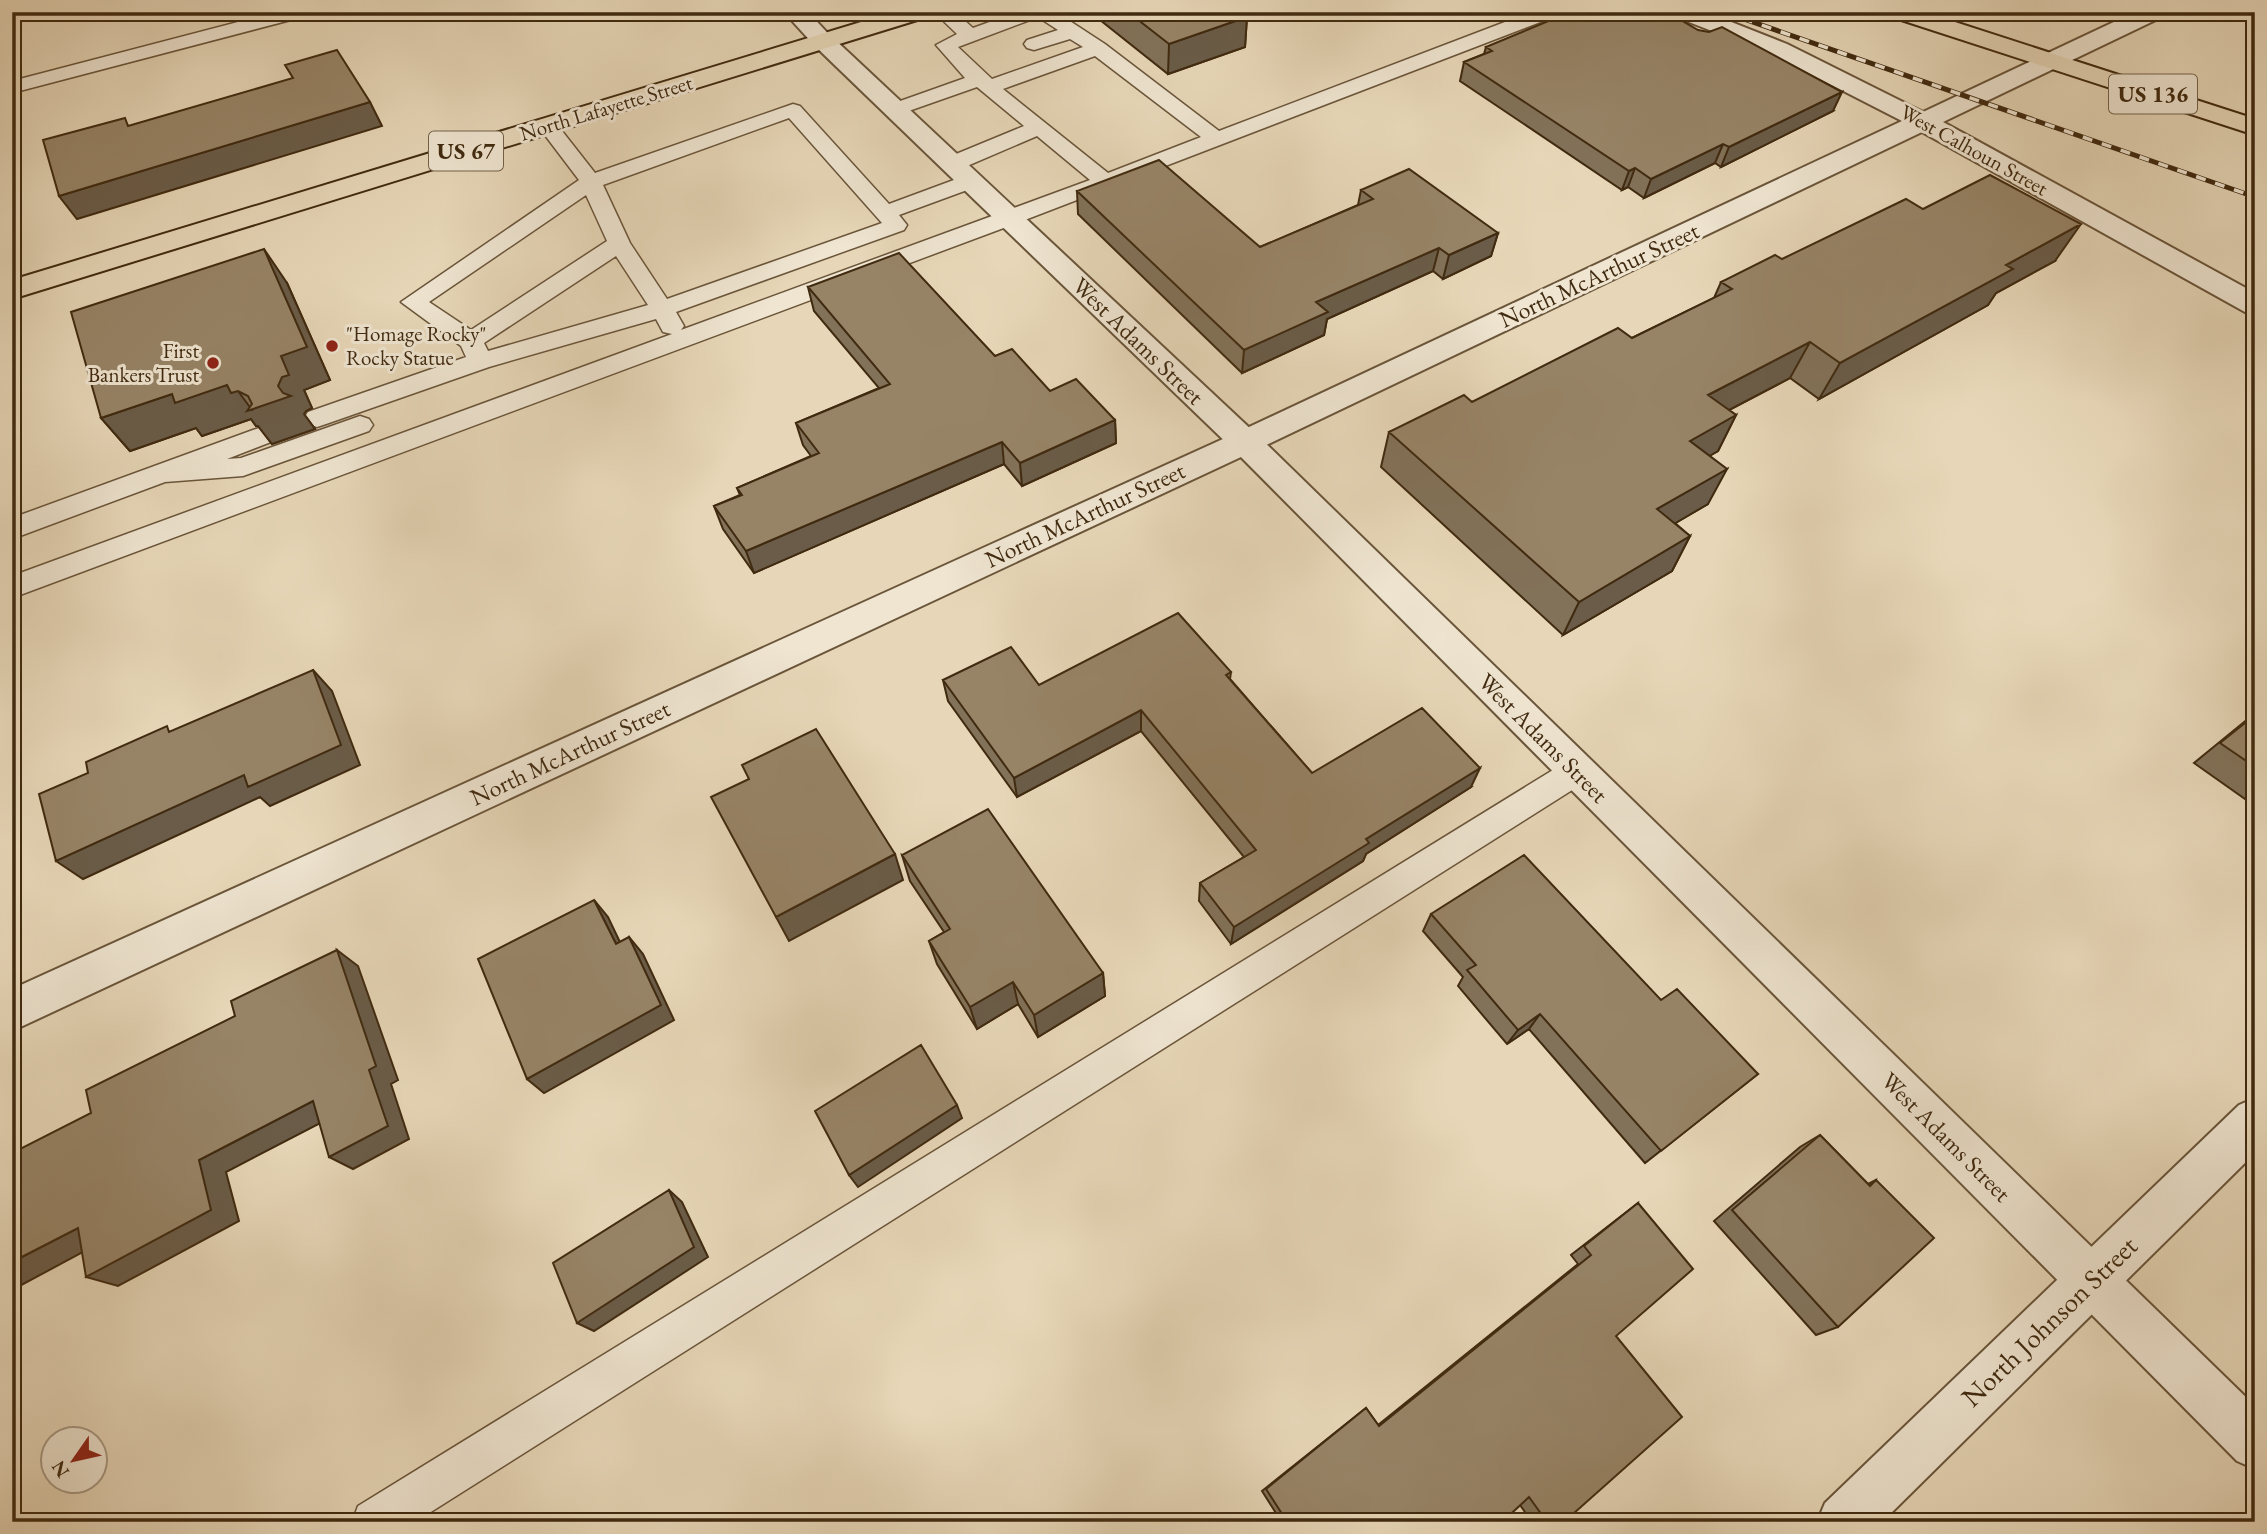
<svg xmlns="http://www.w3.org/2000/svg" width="2267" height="1534" font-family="'EB Garamond',serif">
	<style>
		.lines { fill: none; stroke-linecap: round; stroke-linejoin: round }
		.service-casing { stroke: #6a553a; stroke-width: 3 }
		.minor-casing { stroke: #6a553a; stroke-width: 4 }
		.tertiary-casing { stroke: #6a553a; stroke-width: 4 }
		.primary-casing { stroke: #402a10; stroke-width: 4 }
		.trunk-casing { stroke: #402a10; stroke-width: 4 }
		.service { fill: #efe5d1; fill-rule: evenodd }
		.minor { fill: #efe5d1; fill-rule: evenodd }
		.tertiary { fill: #efe5d1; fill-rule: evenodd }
		.primary { fill: #e7d7b8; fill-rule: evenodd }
		.trunk { fill: #e7d7b8; fill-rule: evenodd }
		.rail-casing { stroke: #402a10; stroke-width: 5 }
		.rail { stroke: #efe5d1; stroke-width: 3.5; stroke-dasharray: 10; stroke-linecap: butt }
		.wall { fill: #827259; stroke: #402a10; stroke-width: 2 }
		.shaded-wall { fill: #6a5c48; stroke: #402a10; stroke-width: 2 }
		.building { fill: #978467; stroke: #402a10; stroke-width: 2 }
		.poi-dot { fill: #8f2418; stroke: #efe5d1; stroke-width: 2.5 }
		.labels { text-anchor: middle; stroke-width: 6; stroke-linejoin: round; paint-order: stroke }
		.far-street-label { font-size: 21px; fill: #402a10; stroke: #efe5d1 }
		.far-poi-label { font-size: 21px; fill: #402a10; stroke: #efe5d1; text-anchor: start }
		.shield { fill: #efe5d1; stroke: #74624a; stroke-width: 2 }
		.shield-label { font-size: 23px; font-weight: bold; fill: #402a10 }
		.street-label { font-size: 24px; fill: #402a10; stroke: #efe5d1 }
		.near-street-label { font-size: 28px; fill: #402a10; stroke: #efe5d1 }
	</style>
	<rect width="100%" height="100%" fill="#e7d7b8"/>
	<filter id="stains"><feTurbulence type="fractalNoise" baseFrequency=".00286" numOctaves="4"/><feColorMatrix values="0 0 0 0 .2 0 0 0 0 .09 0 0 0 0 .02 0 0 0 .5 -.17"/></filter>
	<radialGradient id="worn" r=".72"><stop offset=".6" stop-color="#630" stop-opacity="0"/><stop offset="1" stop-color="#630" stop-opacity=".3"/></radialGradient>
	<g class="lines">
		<defs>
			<path id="service" d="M 276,12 L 308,12 L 306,16 L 12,93 L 12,81 Z
				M 934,12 L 955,12 L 973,28 L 1017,12 L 1056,12 L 1105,44 L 1219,131 L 1531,12 L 1558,12 L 1556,16 L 1017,223 L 12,598 L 12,576 L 672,334 L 663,332 L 656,319 L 489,367 L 326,424 L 317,427 L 308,424 L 304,418 L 308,412 L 466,357 L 461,346 L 401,302 L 579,180 L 538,126 L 541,122 L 555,122 L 595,173 L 793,104 L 800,106 L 889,204 L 970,174 L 981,181 L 978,186 L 899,215 L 907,225 L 904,230 L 676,312 L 684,326 L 681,330 L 1090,180 L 1037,136 L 960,169 L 944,169 L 941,164 L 944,159 L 1024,126 L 977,87 L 903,113 L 889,113 L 886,109 L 889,105 L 965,78 L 936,45 L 957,34 ZM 1038,17 L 1058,30 L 1027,40 L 1024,44 L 1027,48 L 1034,50 L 1070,39 L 1083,47 L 992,79 L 958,47 ZM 1095,56 L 1201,137 L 1108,173 L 1003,89 ZM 789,118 L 882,223 L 667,299 L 630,243 L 603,185 ZM 586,195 L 607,241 L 471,330 L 429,302 ZM 616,256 L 648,305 L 488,351 L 484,343 Z
				M 360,416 L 369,419 L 373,425 L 369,431 L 243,476 L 165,482 L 12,539 L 12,518 L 253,430 L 262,427 L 271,430 L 275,436 L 271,442 L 227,459 L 241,458 Z
				M 1577,758 L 1588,762 L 1593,771 L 1588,780 L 415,1522 L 352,1522 L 358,1506 L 1566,762 Z"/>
			<path id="minor" d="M 784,12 L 808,12 L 835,41 L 831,46 L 815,46 Z
				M 1673,12 L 1706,12 L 1787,44 L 1923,112 L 2135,12 L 2165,12 L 2162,17 L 1943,122 L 2255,293 L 2255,314 L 2245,312 L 1922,132 L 1256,450 L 12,1031 L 12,989 L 1234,434 L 1902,121 L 1771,54 L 1676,17 Z
				M 2255,1098 L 2255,1153 L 1882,1522 L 1817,1522 L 1825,1503 L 2239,1105 Z"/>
			<path id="tertiary" d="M 823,34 L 831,36 L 1256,434 L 2255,1406 L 2255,1469 L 2237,1461 L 1234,450 L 815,46 L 811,41 L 815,36 Z"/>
			<path id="primary" d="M 1889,12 L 1924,12 L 2255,119 L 2255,135 L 1892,17 Z"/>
			<path id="trunk" d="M 894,12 L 930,12 L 927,17 L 12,299 L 12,280 Z"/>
		</defs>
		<use href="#service" class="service-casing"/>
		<use href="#minor" class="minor-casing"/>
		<use href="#tertiary" class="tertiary-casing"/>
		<use href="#primary" class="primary-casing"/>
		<use href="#trunk" class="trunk-casing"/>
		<use href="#service" class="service"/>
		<use href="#minor" class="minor"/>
		<use href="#tertiary" class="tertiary"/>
		<use href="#primary" class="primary"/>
		<use href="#trunk" class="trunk"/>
		<defs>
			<path id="rail" d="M 1724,12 L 2255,197"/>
		</defs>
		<use href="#rail" class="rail-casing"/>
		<use href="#rail" class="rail"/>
	</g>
	<path class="wall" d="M 1090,12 L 1240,12 L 1247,17 L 1245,47 L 1168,74 Z
		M 1486,47 L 1833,111 L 1721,167 L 1715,163 L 1644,198 L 1628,187 L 1622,190 L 1460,81 L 1464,62 L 1484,54 Z
		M 1361,190 L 1498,233 L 1491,256 L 1443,279 L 1433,271 L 1327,319 L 1324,335 L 1242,373 L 1078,214 L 1077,191 L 1260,247 L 1358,205 Z
		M 1923,209 L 2055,261 L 1996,293 L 1988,305 L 1819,399 L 1790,378 L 1729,410 L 1736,415 L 1718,451 L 1709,456 L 1708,504 L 1675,523 L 1690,536 L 1672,571 L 1563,635 L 1381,467 L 1389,432 L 1472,402 L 1632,338 L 1714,298 L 1721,282 Z
		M 287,283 L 330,380 L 304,390 L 312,408 L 306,411 L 304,414 L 315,429 L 272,444 L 258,426 L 256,426 L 251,419 L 202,436 L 196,428 L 130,451 L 101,418 Z
		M 808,287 L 995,356 L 1050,391 L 1115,420 L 1116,443 L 1022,486 L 1004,464 L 754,573 L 723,529 L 714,506 L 740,495 L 737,488 L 811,456 L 803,445 L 796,423 L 879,388 L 814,311 Z
		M 2255,669 L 2255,676 L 2250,673 Z
		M 1231,672 L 1230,679 L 1312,773 L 1471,787 L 1366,854 L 1363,861 L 1231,944 L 1199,901 L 1200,883 L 1244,857 L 1141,731 L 1017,797 L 948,701 L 943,680 L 1039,685 Z
		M 2255,713 L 2255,806 L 2194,763 Z
		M 2255,808 L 2255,816 L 2250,812 Z
		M 902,855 L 1103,973 L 1105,996 L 1038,1037 L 1018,1004 L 977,1029 L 937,964 L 929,941 L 944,932 L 910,881 Z
		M 1431,914 L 1661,1000 L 1758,1074 L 1645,1163 L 1529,1029 L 1507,1044 L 1458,986 L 1463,977 L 1423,931 Z
		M 1820,1135 L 1868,1184 L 1876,1180 L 1838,1327 L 1816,1335 L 1714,1221 L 1800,1147 Z
		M 1638,1203 L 1616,1336 L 1564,1522 L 1532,1522 L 1520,1505 L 1502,1522 L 1275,1522 L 1279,1518 L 1262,1491 L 1366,1408 L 1378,1425 L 1578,1264 L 1571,1255 Z"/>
	<path class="shaded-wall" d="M 542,12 L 557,12 L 543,16 Z
		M 1247,17 L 1245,47 L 1168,74 L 1169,44 Z
		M 12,50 L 19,68 L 12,70 Z
		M 1842,92 L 1833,111 L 1721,167 L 1729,147 Z
		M 370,102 L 382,126 L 77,219 L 59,196 Z
		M 1723,144 L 1715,163 L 1644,198 L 1651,179 Z
		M 1635,168 L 1628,187 L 1622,190 L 1629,171 Z
		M 2081,224 L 2055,261 L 1996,293 L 1988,305 L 1819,399 L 1840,363 L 2006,265 Z
		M 1498,233 L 1491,256 L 1443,279 L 1449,255 Z
		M 1439,248 L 1433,271 L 1327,319 L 1324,335 L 1242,373 L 1244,350 L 1316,302 Z
		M 264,249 L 287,283 L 330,380 L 304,390 L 312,408 L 306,411 L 304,414 L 315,429 L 272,444 L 258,426 L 256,426 L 251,419 L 202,436 L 196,428 L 130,451 L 101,418 L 172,394 L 227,385 L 238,391 L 252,410 L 278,386 Z
		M 1810,342 L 1790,378 L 1691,430 L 1708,395 Z
		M 1736,415 L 1718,451 L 1673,477 L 1690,441 Z
		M 1115,420 L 1116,443 L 1022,486 L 1020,463 Z
		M 1002,442 L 1004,464 L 754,573 L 746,551 Z
		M 1727,469 L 1708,504 L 1640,544 L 1657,509 Z
		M 1690,536 L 1672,571 L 1563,635 L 1579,602 Z
		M 313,670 L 332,691 L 360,765 L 270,806 L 260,797 L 83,879 L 56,861 Z
		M 1141,710 L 1141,731 L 1017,797 L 1014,778 Z
		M 1480,768 L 1471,787 L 1366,854 L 1363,861 L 1231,944 L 1234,927 L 1366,839 Z
		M 12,845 L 19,875 L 12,878 Z
		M 895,854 L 903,880 L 789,941 L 776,917 Z
		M 594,900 L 608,917 L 629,961 L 616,944 Z
		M 629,937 L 643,954 L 674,1020 L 544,1093 L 527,1079 Z
		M 337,950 L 358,966 L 398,1080 L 391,1084 L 409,1139 L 353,1169 L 329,1157 L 369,1070 Z
		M 1103,973 L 1105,996 L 1038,1037 L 1034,1015 Z
		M 1013,982 L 1018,1004 L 977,1029 L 970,1007 Z
		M 1540,1014 L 1529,1029 L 1507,1044 L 1518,1030 Z
		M 313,1101 L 336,1115 L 226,1172 L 239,1221 L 118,1286 L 86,1277 L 199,1160 Z
		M 957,1105 L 962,1118 L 858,1187 L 849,1175 Z
		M 669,1190 L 682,1202 L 708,1257 L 594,1331 L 577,1323 Z
		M 78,1228 L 109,1238 L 12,1290 L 12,1262 Z"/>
	<path class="building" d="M 1128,12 L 1240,12 L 1247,17 L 1169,44 Z
		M 1570,12 L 1667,12 L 1698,30 L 1709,32 L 1722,27 L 1842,92 L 1729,147 L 1723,144 L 1651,179 L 1635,168 L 1629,171 L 1464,62 L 1492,51 L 1486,47 Z
		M 337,50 L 370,102 L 59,196 L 43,140 L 125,118 L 128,126 L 293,78 L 285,65 Z
		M 1159,160 L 1260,247 L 1373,199 L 1361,190 L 1409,169 L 1498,233 L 1449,255 L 1439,248 L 1316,302 L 1328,312 L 1244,350 L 1077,191 Z
		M 1990,175 L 2081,224 L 2006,265 L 2013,269 L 1840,363 L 1810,342 L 1708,395 L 1736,415 L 1690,441 L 1727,469 L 1657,509 L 1690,536 L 1579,602 L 1389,432 L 1464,395 L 1472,402 L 1618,328 L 1632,338 L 1732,289 L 1721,282 L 1775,255 L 1782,259 L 1906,199 L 1923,209 Z
		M 264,249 L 307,347 L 281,356 L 289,375 L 282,377 L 278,386 L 283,393 L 291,396 L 247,411 L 252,404 L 248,396 L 238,391 L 231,393 L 227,385 L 175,403 L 172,394 L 101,418 L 71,312 Z
		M 899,253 L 995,356 L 1012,349 L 1050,391 L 1076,379 L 1115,420 L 1020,463 L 1002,442 L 746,551 L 714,506 L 742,495 L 737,488 L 819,453 L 796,423 L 890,384 L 808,287 Z
		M 1178,613 L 1231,672 L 1226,675 L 1312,773 L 1422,708 L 1480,768 L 1366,839 L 1369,843 L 1234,927 L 1200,883 L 1256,850 L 1141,710 L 1014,778 L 943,680 L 1011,647 L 1039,685 Z
		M 313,670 L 341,745 L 248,787 L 244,775 L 56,861 L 39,794 L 88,773 L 86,762 L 167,726 L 169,732 Z
		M 2255,715 L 2255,767 L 2220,743 Z
		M 816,729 L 895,854 L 776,917 L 711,797 L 749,779 L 742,765 Z
		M 988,809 L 1103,973 L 1034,1015 L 1013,982 L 970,1007 L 929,941 L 950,929 L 902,855 Z
		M 1524,855 L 1661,1000 L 1677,989 L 1758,1074 L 1661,1151 L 1540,1014 L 1518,1030 L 1467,970 L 1476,965 L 1431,914 Z
		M 594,900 L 616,944 L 629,937 L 661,1005 L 527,1079 L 478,959 Z
		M 337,950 L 376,1066 L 369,1070 L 388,1126 L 329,1157 L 313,1101 L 199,1160 L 211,1210 L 86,1277 L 78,1228 L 12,1262 L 12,1153 L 91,1113 L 86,1090 L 235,1016 L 231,1001 Z
		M 921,1045 L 957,1105 L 849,1175 L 815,1111 Z
		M 1820,1135 L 1870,1186 L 1876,1180 L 1934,1238 L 1838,1327 L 1732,1210 Z
		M 669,1190 L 694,1247 L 577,1323 L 553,1263 Z
		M 1638,1203 L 1693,1269 L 1616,1336 L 1682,1417 L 1564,1522 L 1547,1522 L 1529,1497 L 1502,1522 L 1278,1522 L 1284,1517 L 1266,1489 L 1366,1408 L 1379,1426 L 1591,1255 L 1584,1246 Z"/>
	<g class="poi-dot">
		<circle cx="332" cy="346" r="7"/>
		<circle cx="213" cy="363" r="7"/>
	</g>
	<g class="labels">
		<g class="far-street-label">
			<text transform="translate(606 108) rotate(-17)" y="7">North Lafayette Street</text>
			<text transform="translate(1974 150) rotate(29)" y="7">West Calhoun Street</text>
		</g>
		<g class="far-poi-label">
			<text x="346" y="341">"Homage Rocky"<tspan x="346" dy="24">Rocky Statue</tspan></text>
			<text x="199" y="358" text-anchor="end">First<tspan x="199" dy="24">Bankers Trust</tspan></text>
		</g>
		<g class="shield">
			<rect x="2109" y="74.5" width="88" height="39" rx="5"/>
			<rect x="429" y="131.5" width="74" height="39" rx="5"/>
		</g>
		<g class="shield-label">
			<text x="2153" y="102">US 136</text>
			<text x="466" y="159">US 67</text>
		</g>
		<g class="street-label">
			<text transform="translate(1599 275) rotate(-25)" y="8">North McArthur Street</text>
			<text transform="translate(1138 341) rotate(44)" y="8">West Adams Street</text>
			<text transform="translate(1085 515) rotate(-25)" y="8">North McArthur Street</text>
			<text transform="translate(1543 738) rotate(45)" y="8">West Adams Street</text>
			<text transform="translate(570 753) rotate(-25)" y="8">North McArthur Street</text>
			<text transform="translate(1946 1137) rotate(45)" y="8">West Adams Street</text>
		</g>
		<g class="near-street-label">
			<text transform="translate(2049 1321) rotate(-44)" y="10">North Johnson Street</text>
		</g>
	</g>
	<rect width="2267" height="1534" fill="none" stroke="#e7d7b8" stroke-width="42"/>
	<rect x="14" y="14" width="2239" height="1506" fill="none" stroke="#402a10" stroke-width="3.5"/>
	<rect x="21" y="21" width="2225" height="1492" fill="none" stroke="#402a10" stroke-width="2"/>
	<g transform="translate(74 1460) rotate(236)"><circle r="33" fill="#efe5d1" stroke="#a99a84" stroke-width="2"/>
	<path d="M0-5L12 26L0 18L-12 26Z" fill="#8f2418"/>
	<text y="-10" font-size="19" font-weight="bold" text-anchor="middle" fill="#402a10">N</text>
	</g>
	<rect width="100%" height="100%" filter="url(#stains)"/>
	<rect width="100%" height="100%" fill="url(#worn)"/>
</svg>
